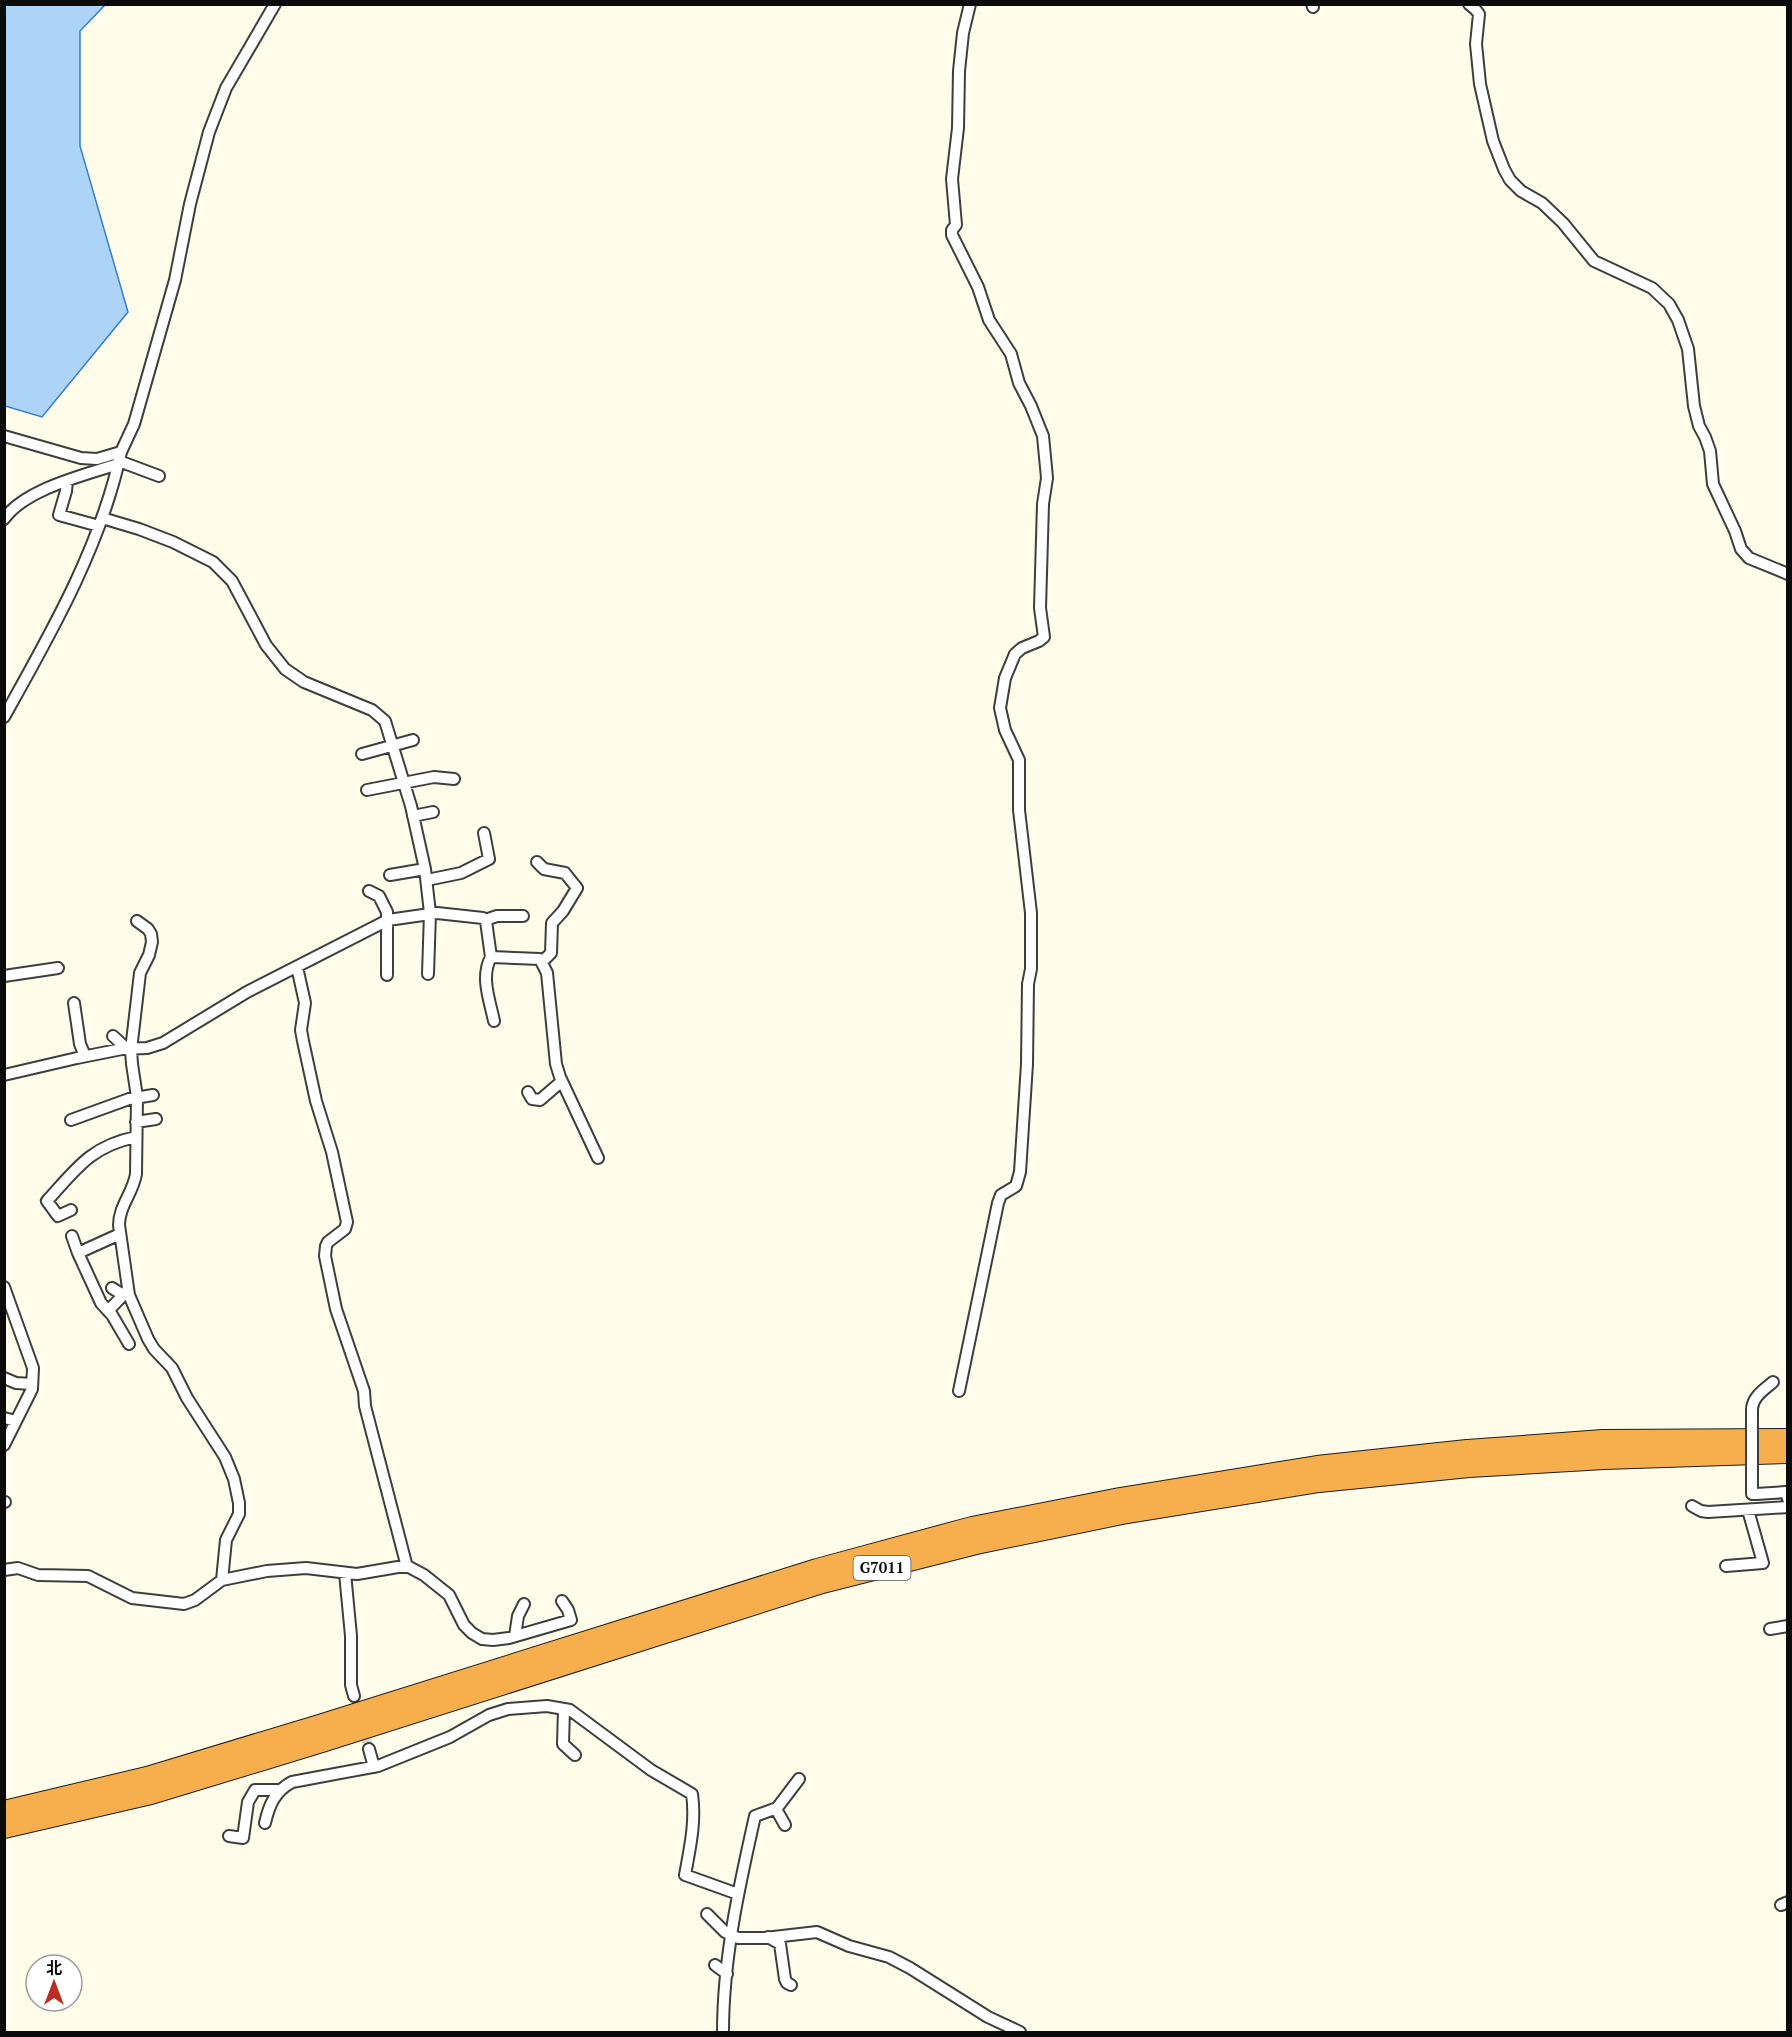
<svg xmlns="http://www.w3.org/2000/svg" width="1792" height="2037" font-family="'PT Serif','Noto Sans SC',serif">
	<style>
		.water { fill: #add3f7; stroke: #327fcf; stroke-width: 1.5 }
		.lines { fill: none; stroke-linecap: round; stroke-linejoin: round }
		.street-tunnel { stroke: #dad9c8; stroke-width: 10; stroke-dasharray: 10 5; stroke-linecap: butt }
		.street-casing { stroke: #3e3e3e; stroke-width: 14 }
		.highway-casing { stroke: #1c1c1c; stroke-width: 22 }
		.street { stroke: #fff; stroke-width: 10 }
		.highway { stroke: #f7af4e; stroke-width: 20 }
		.street-bridge-casing { stroke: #3e3e3e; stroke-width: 14; stroke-linecap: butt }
		.street-bridge { stroke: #fff; stroke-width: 10 }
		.labels { text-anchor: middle; stroke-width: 6; stroke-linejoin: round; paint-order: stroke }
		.shield { fill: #fff; stroke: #545454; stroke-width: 1.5 }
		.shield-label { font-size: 15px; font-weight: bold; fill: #0b0b0b }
	</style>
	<rect width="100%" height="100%" fill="#fffde9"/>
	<path class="water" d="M 5,4 L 105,5 L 80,31 L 80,146 L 128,312 L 42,417 L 5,406 Z"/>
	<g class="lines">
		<path class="street-tunnel" d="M 354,1696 L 369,1749"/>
		<defs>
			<path id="street" d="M 1312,4 L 1313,7
				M 1469,4 L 1475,9 L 1479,14 L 1476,44 L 1480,84 L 1493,141 L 1504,169 L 1510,180 L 1521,191 L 1542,203 L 1563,223 L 1594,261 L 1652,288 L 1669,304 L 1678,320 L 1688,349 L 1694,406 L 1699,426 L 1705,437 L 1710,451 L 1713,484 L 1735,531 L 1741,549 L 1749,558 L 1788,574
				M 4,436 L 81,458 L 97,459 L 121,452 L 134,424 L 175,280 L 190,204 L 209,132 L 226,88 L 275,4
				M 119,461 L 159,476
				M 67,481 L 66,491 L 59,515 L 99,526
				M 102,518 L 139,529 L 173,542 L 213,562 L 232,581 L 266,645 L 285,669 L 304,682 L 372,710 L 385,721 L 411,806 L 425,869 L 430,913 L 428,974
				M 4,519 C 25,489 85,475 118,464
				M 4,717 C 51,633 101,546 121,452
				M 362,754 L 413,740
				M 367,790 L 434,777 L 454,779
				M 413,816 L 433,812
				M 537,862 L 544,869 L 565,873 L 577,888 L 563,911 L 552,923 L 551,953 L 542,962
				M 390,875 L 425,869
				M 427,880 L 461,873 L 489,859 L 484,833
				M 369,891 L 379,896 L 387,912 L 387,975
				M 485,920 L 497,916 L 523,916
				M 137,921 L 148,929 L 151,934 L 152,942 L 149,955 L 140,973 L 131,1050 L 132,1064 L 137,1097 L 136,1174 C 133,1193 119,1206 119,1225 L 129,1295 L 148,1339 L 154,1349 L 172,1368 L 187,1398 L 225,1457 L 234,1479 L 239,1503 L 239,1514 L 226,1540 L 222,1580
				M 491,957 C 480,977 490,1001 494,1021
				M 297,967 L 305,1003 L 301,1030 L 303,1041 L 316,1101 L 332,1152 L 347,1222 L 345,1229 L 328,1242 L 326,1246 L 325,1256 L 336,1309 L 364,1391 L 365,1406 L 407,1567
				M 4,976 L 58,968
				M 74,1003 L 80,1044 L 85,1056
				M 113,1036 L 128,1050
				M 4,1075 L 77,1058 L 122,1049 L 147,1048 L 163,1043 L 247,992 L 388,920 L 437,913 L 483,918 L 486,921 L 491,957 L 540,959 L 547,973 L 556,1064 L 560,1077 L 598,1158
				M 528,1092 L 532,1099 L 540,1100 L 562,1081
				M 71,1120 L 129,1099 L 153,1095
				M 136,1122 L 156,1119
				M 71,1210 L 58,1216 L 47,1201 C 76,1169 91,1146 136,1137
				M 120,1234 L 78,1253 L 101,1303 L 112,1315 L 129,1344
				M 72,1236 L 78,1253
				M 4,1287 L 33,1368 L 32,1389 L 4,1445
				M 112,1288 L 123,1295
				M 108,1311 L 128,1290
				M 4,1378 L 16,1383 L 32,1384
				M 959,1391 L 998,1203 L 1001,1195 L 1016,1186 L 1020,1172 L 1027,1064 L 1028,984 L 1031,969 L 1031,913 L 1019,810 L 1019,760 L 1005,730 L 1000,708 L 1005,678 L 1015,654 L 1022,648 L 1039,641 L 1044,637 L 1040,608 L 1043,504 L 1047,478 L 1043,436 L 1031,406 L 1019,383 L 1011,354 L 989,320 L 978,287 L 952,235 L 952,230 L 956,225 L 952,179 L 958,128 L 959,71 L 963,33 L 970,4
				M 1752,1409 C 1753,1396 1764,1390 1773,1382
				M 4,1418 L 16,1421
				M 1752,1488 L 1752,1494 L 1756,1494 L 1786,1492 L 1788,1499
				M 4,1502 L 5,1502
				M 1692,1506 L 1701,1511 L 1708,1512 L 1788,1507
				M 1726,1566 L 1763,1563 L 1748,1510
				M 4,1570 L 18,1568 L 38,1575 L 88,1576 L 132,1598 L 184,1604 L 195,1600 L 222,1580 L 267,1571 L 306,1568 L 357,1574 L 398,1567 L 409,1567 L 424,1575 L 449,1595 L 464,1625 L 472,1633 L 482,1639 L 493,1640 L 509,1638 L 571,1620 L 568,1610 L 562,1601
				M 345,1573 L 351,1636 L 351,1685 L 354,1696
				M 1770,1629 L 1788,1626
				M 515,1636 L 518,1616 L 524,1604
				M 564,1709 L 563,1744 L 575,1755
				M 369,1749 L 374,1767
				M 776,1809 L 785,1825
				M 265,1823 C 269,1805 275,1791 292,1782 L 378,1766 L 450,1737 L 489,1715 L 508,1709 L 547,1706 L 570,1710 L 651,1770 L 692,1794 C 696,1821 690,1848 685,1875 L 738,1894
				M 229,1836 L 243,1838 L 248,1802 L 255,1790 L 281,1790
				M 1781,1905 L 1788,1902
				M 707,1914 L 725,1932 L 738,1938 L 765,1938 L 817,1932 L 849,1946 L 889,1957 L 910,1968 L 988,2017 L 1020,2032
				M 768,1937 L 780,1944 L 785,1979 L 787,1983 L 791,1985
				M 715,1965 L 727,1974
				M 723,2032 C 723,1959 739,1887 755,1816 L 777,1808 L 799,1779"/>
			<path id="highway" d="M 4,1811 L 147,1777 L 316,1726 L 817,1569 L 972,1527 L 1120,1498 L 1317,1466 L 1467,1450 L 1603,1440 L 1788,1439
				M 4,1828 L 151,1794 L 322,1742 L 822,1583 L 976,1544 L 1122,1514 L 1319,1482 L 1469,1467 L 1604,1459 L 1788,1453"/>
		</defs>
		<use href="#street" class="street-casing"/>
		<use href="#highway" class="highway-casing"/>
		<use href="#street" class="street"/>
		<use href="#highway" class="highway"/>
		<defs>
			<path id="street-bridge" d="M 1752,1409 L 1752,1488"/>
		</defs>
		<use href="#street-bridge" class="street-bridge-casing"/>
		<use href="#street-bridge" class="street-bridge"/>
	</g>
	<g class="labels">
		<rect class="shield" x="853.5" y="1556" width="57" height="24" rx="4.5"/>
		<g class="shield-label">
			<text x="882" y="1573">G7011</text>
		</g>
	</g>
	<rect width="1792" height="2037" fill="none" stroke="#0b0b0b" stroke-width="12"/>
	<g transform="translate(54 1983)"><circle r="28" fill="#ffffff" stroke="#9d9d9d" stroke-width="1.5"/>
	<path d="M0-4.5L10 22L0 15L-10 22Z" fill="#bc2b21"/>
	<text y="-9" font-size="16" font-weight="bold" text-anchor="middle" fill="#0b0b0b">北</text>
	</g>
</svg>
